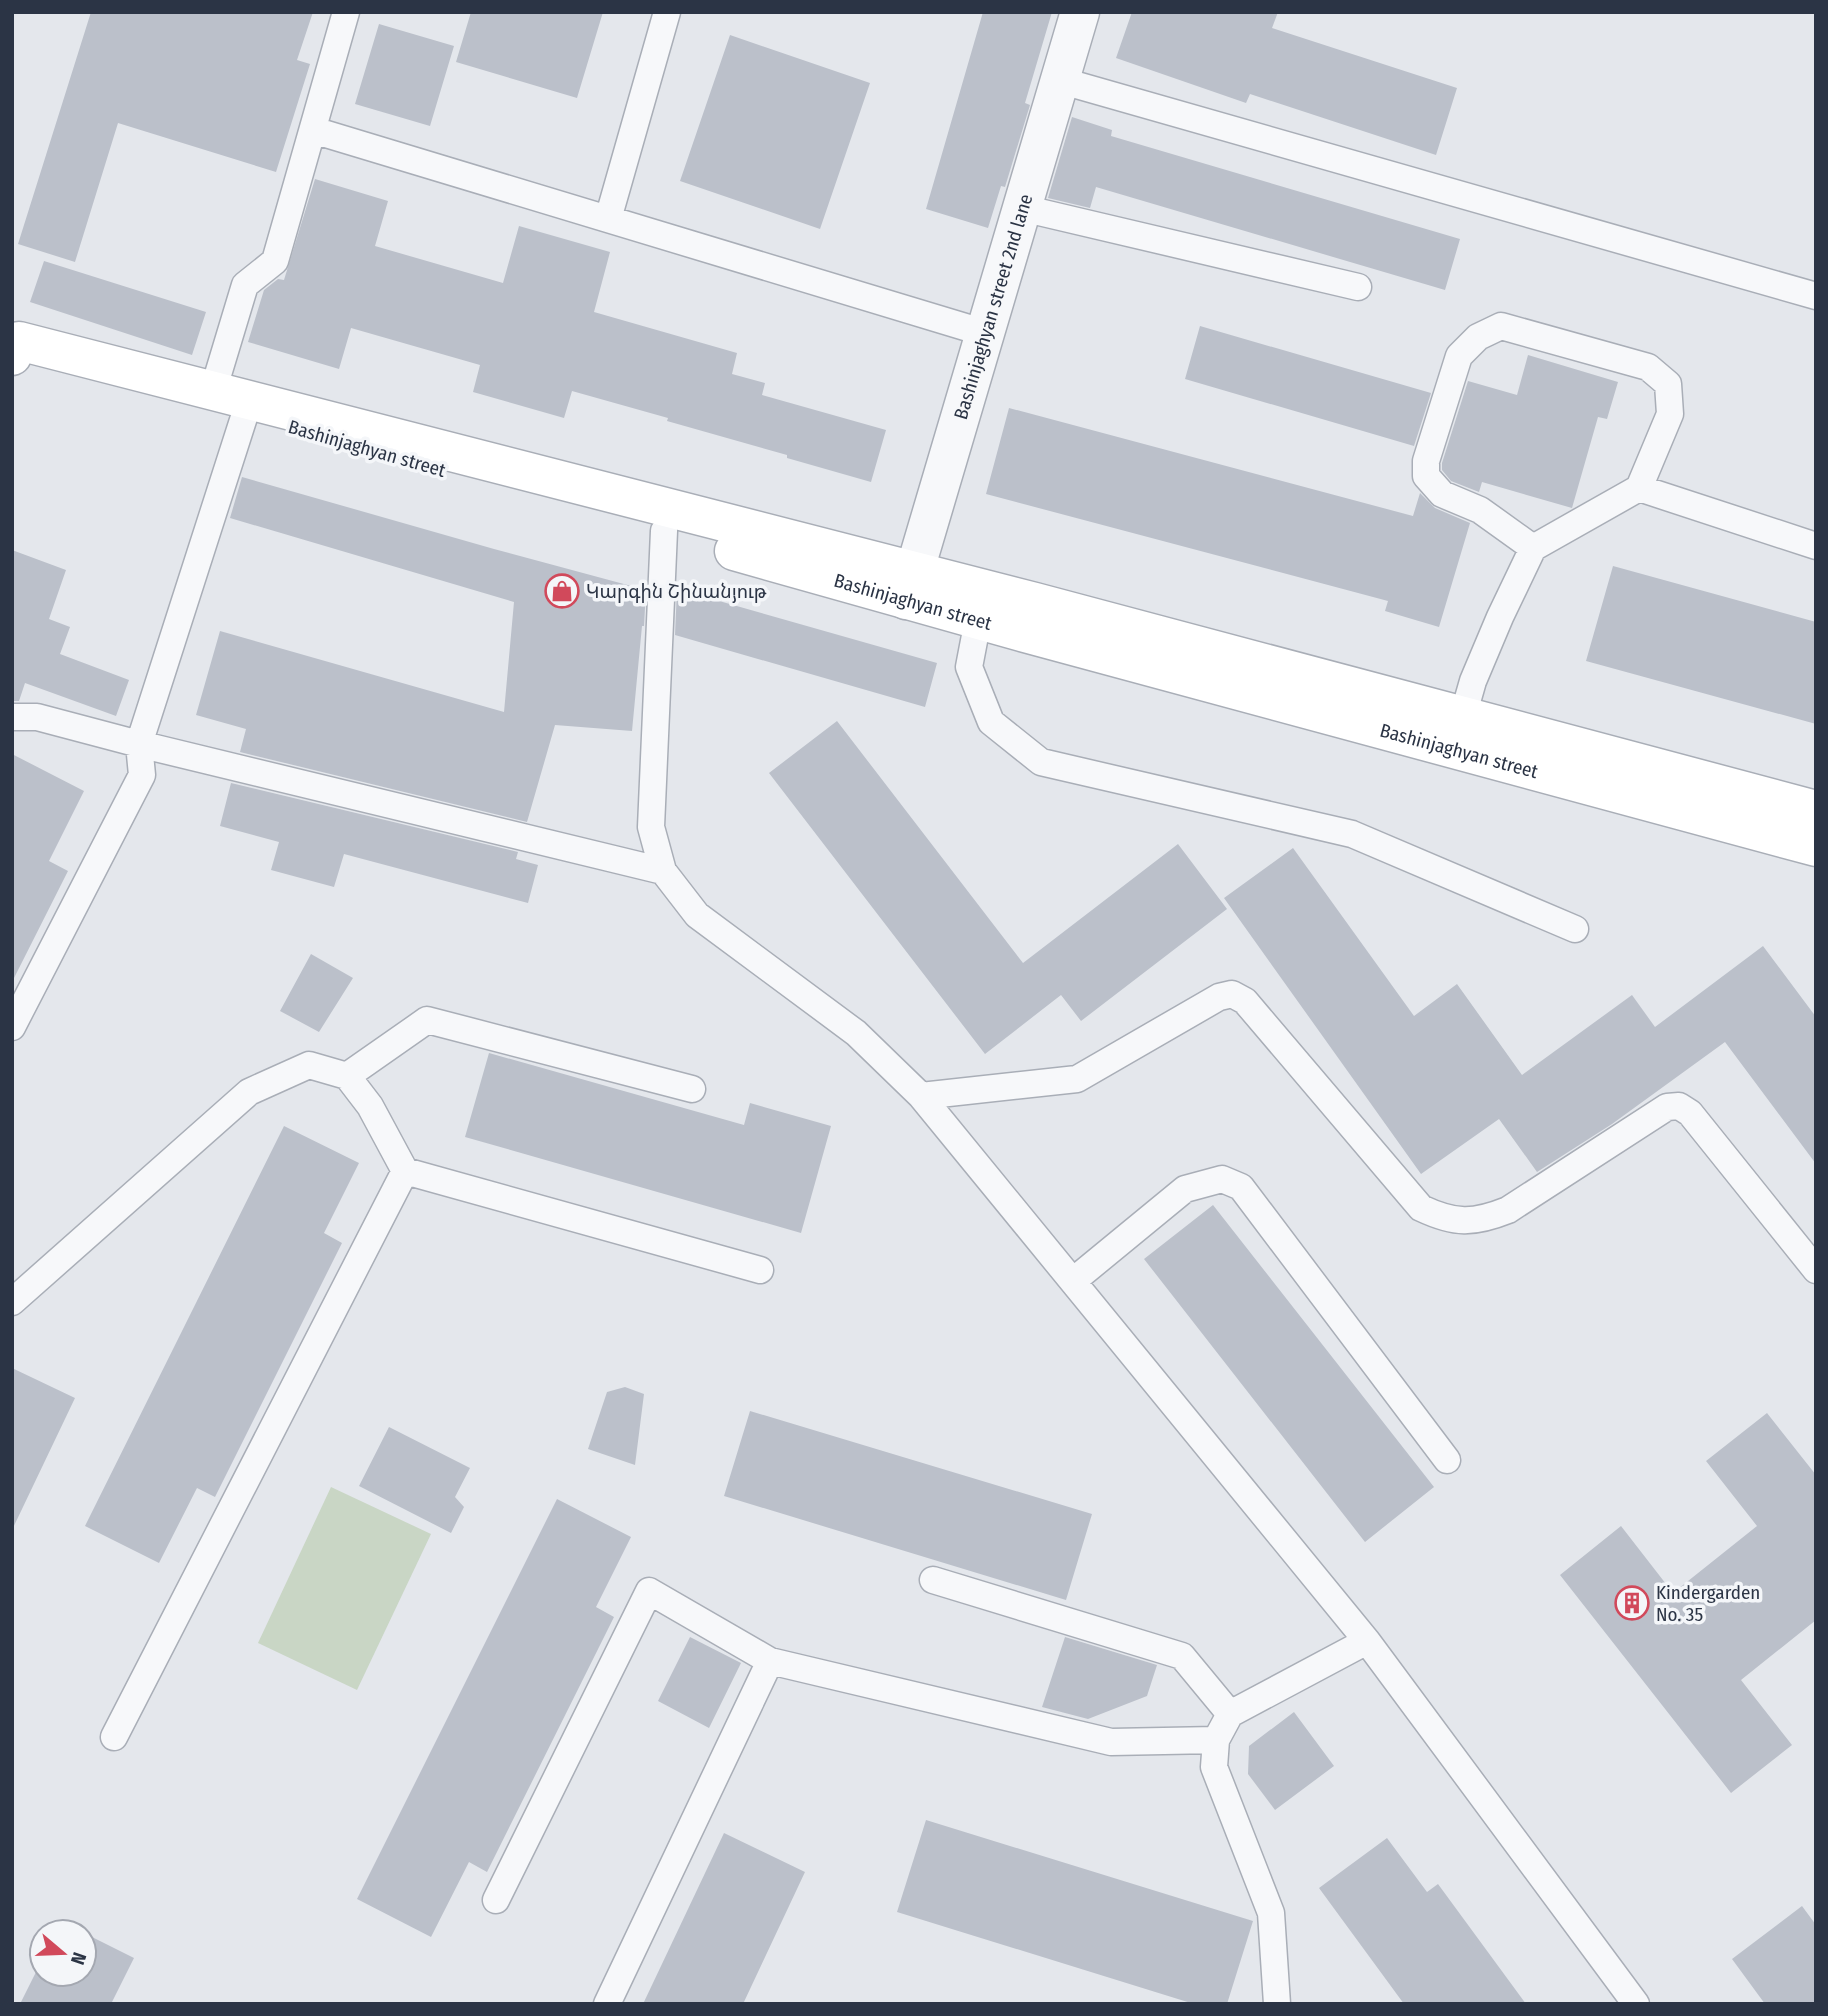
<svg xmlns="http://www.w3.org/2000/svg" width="1828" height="2016" font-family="'Fira Sans Condensed','Noto Sans Armenian',sans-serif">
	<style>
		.green { fill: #c9d6c5 }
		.building { fill: #bbc0ca }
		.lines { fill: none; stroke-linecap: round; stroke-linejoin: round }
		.service-casing { stroke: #a9aeb7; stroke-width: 29 }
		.minor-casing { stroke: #a9aeb7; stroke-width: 41 }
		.secondary-casing { stroke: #a9aeb7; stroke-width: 41 }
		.service { stroke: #f7f8fa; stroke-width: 26 }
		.minor { stroke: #f7f8fa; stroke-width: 38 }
		.secondary { stroke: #fff; stroke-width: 38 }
		.labels { text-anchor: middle; stroke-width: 7; stroke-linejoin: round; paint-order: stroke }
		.street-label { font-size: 19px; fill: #2b3445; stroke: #f4f6f9 }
		.poi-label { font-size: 19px; fill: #2b3445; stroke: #f4f6f9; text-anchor: start }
	</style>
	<rect width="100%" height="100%" fill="#e4e7ec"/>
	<path class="green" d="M 331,1487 L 431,1534 L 357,1690 L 258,1643 Z"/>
	<path class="building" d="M 91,12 L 313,12 L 297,60 L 310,64 L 276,172 L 118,123 L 75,262 L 18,244 Z
		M 471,12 L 603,12 L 577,98 L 456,62 Z
		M 983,12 L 1052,12 L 1025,103 L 1030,105 L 1005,187 L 1001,186 L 988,228 L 926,209 Z
		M 1132,12 L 1278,12 L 1272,28 L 1457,88 L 1436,155 L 1250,94 L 1246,103 L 1116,58 Z
		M 379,24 L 454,46 L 430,126 L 355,104 Z
		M 730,35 L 870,83 L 820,229 L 680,181 Z
		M 1072,117 L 1112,130 L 1111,136 L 1460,239 L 1445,290 L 1096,187 L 1090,208 L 1048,198 Z
		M 315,179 L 388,201 L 375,246 L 503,283 L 519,226 L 610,252 L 594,312 L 737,353 L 732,374 L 765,383 L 762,395 L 886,430 L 871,482 L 787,458 L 787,455 L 667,421 L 668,418 L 572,391 L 564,418 L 473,392 L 480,365 L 351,328 L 339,369 L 248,342 L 264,290 L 278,279 L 284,280 Z
		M 44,261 L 206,312 L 192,355 L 30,302 Z
		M 1200,326 L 1431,393 L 1414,446 L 1185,379 Z
		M 1528,355 L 1618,382 L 1607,419 L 1598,417 L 1572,508 L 1482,482 L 1479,492 L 1451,481 L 1442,470 L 1442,463 L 1468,381 L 1517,395 Z
		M 1009,408 L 1413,516 L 1420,493 L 1435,508 L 1470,523 L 1439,627 L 1385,611 L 1388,601 L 986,494 Z
		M 242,477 L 494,549 L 646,590 L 644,626 L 642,626 L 632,731 L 555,725 L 527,822 L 240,752 L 246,729 L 196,715 L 220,631 L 504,712 L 514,602 L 230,518 Z
		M 12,550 L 66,570 L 49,619 L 70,627 L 60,654 L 129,680 L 116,716 L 25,683 L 19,701 L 12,701 Z
		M 1613,566 L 1816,622 L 1816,724 L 1586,661 Z
		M 677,589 L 937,663 L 925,707 L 675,635 Z
		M 837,721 L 1023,963 L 1178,844 L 1227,909 L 1081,1021 L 1061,995 L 985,1054 L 769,773 Z
		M 12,754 L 84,791 L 49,861 L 68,871 L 12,982 Z
		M 231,783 L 518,852 L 516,859 L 538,865 L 528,903 L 344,854 L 334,887 L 271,870 L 279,842 L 220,826 Z
		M 1293,848 L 1414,1016 L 1457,984 L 1522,1075 L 1632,995 L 1655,1027 L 1763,946 L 1816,1017 L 1816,1164 L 1725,1042 L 1612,1124 L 1537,1172 L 1499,1119 L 1421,1174 L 1224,898 Z
		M 311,954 L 353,978 L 319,1032 L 280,1011 Z
		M 489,1053 L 744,1125 L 750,1103 L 831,1126 L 801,1233 L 465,1137 Z
		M 284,1126 L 359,1163 L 324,1233 L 342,1243 L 215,1497 L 197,1488 L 159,1563 L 85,1526 Z
		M 1213,1205 L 1434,1487 L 1365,1542 L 1144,1259 Z
		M 12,1368 L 75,1398 L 12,1530 Z
		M 625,1387 L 644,1394 L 635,1465 L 588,1449 L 607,1392 Z
		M 750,1411 L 1092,1514 L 1066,1600 L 724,1496 Z
		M 1767,1413 L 1816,1475 L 1816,1620 L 1741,1680 L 1792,1745 L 1731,1793 L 1560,1575 L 1621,1526 L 1673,1593 L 1757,1526 L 1706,1461 Z
		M 389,1427 L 470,1468 L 455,1497 L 464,1507 L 451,1533 L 359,1486 Z
		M 557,1499 L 631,1537 L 596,1607 L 614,1617 L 487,1872 L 469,1862 L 431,1937 L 357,1899 Z
		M 690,1637 L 741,1663 L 709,1728 L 658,1701 Z
		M 1065,1637 L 1157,1665 L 1147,1696 L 1088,1719 L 1042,1707 Z
		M 1294,1712 L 1334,1766 L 1275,1810 L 1248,1774 L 1249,1746 Z
		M 926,1820 L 1253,1921 L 1227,2004 L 1194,2004 L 897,1912 Z
		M 724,1833 L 805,1872 L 743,2004 L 643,2004 Z
		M 1387,1838 L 1427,1892 L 1438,1884 L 1526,2004 L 1404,2004 L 1319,1888 Z
		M 1802,1906 L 1816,1925 L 1816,2004 L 1765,2004 L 1732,1959 Z
		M 61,1922 L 82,1932 L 56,1932 Z
		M 84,1933 L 134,1958 L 111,2004 L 20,2004 L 42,1960 L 42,1974 L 84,1974 Z"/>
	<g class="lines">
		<defs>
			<path id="service" d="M 1059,80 L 1816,296
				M 313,130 L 985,333
				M 1022,208 L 1358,287
				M 608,219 L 667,12
				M 213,391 L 245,285 L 275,261 L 346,12
				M 245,414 L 139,744 L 663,871
				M 664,531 L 651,827 L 663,871 L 697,915 L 856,1033 L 921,1096 L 1367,1641 L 1636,2004
				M 1533,548 L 1480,510 L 1442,494 L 1426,476 L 1426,461 L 1459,356 L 1478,337 L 1501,326 L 1648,367 L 1668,384 L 1670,414 L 1639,488
				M 978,620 L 969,667 L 991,722 L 1041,762 L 1352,834 L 1575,929
				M 1463,716 L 1473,681 L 1500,617 L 1533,548 L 1639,488 L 1816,546
				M 12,717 L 37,717 L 139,744 L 142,775 L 12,1027
				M 347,1076 L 427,1020 L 692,1089
				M 921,1096 L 1077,1079 L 1219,997 L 1232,994 L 1245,1001 L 1421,1208 C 1455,1224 1473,1224 1508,1210 L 1667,1107 L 1679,1106 L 1690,1113 L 1816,1270
				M 1073,1281 L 1185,1189 L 1222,1179 L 1241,1187 L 1447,1460
				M 12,1302 L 249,1092 L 309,1065 L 347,1076 L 370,1106 L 405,1171 L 760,1270
				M 933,1580 L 1182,1656 L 1230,1714
				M 770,1661 L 1111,1742 L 1216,1740
				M 114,1737 L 405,1171
				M 496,1900 L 649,1591 L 770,1661 L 607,2004
				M 1277,2004 L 1271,1913 L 1214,1767 L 1216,1740 L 1230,1714 L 1367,1641"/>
			<g id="minor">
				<path id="s1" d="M 906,600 L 1080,12"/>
			</g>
			<g id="secondary">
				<path d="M 12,356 L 19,341 L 1035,602 L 1816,810"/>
				<path id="s2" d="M 734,551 L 1025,633 L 1816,847"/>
			</g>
		</defs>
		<use href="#service" class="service-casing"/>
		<use href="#minor" class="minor-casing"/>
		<use href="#secondary" class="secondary-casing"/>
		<use href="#service" class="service"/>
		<use href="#minor" class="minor"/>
		<use href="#secondary" class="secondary"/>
	</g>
	<defs>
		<symbol id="shop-ring" viewBox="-11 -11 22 22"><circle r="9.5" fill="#f4f6f9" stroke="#d1495b" stroke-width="1.5"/><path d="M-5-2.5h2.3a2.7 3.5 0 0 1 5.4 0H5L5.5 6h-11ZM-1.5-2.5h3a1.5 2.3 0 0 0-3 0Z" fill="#d1495b"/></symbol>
		<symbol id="building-ring" viewBox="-11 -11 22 22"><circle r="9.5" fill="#f4f6f9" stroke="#d1495b" stroke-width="1.5"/><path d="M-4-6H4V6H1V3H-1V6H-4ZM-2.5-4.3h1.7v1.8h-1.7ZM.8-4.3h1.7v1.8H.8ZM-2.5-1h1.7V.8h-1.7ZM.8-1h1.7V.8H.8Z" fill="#d1495b"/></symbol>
	</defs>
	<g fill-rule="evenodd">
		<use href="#shop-ring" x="543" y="572" width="38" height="38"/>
		<use href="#building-ring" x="1613" y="1584" width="38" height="38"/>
	</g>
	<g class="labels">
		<g class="street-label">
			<text dy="7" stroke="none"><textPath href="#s1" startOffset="306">Bashinjaghyan street 2nd lane</textPath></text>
			<text transform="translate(367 448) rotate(16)" y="7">Bashinjaghyan street</text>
			<text dy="7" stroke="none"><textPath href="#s2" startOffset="186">Bashinjaghyan street</textPath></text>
			<text dy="7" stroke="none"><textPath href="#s2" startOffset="752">Bashinjaghyan street</textPath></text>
		</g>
		<g class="poi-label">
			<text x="586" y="598">Կարգին Շինանյութ</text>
			<text x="1656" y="1599">Kindergarden<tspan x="1656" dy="22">No. 35</tspan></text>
		</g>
	</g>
	<rect width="1828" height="2016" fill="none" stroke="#2b3445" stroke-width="28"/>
	<g transform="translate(63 1953) rotate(109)"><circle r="33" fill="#f4f6f9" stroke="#a4a8b1" stroke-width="2"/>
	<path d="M0-5L12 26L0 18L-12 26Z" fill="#d1495b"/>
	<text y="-10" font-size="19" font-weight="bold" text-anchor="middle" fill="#2b3445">N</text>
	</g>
</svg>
